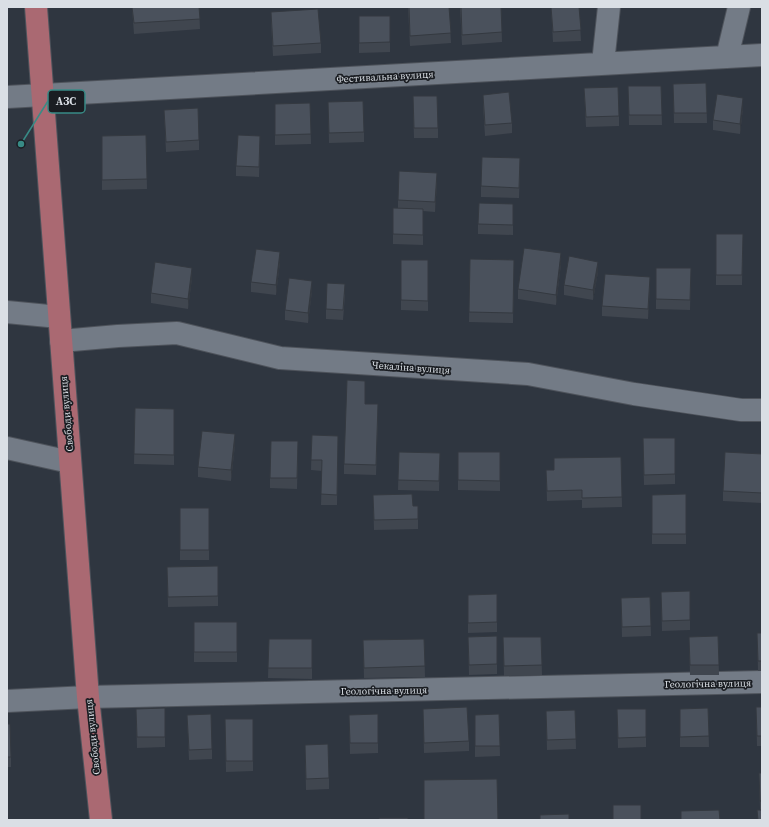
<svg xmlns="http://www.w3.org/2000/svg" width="769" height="827" font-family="'Source Serif 4',serif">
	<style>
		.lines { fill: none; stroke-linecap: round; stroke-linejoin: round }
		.minor-casing { stroke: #4e535b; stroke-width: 24 }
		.major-casing { stroke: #4e535b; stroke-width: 24 }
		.minor { stroke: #737b86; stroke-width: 22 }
		.major { stroke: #aa6972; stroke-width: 22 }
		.wall { fill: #40464f }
		.shaded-wall { fill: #343940 }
		.building { fill: #4a515c; stroke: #343940 }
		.labels { text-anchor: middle; stroke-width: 3.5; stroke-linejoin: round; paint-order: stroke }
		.street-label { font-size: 10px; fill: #dadfe5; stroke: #1a1d22 }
		.leader { fill: none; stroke: #388b86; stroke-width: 1.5 }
		.callout-dot { fill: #388b86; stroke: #1a1d22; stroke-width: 1.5 }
		.callout { fill: #1a1d22; stroke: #388b86; stroke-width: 1.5 }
		.callout-label { font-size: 11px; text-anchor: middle; font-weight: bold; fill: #dadfe5 }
	</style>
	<rect width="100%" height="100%" fill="#2f3640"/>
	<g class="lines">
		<defs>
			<path id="minor" d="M 727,57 L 739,7
				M 603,63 L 609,7
				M 7,97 L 762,55
				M 7,312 L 59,317
				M 61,341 L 118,336 L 177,333 L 280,358 L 528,374 L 634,394 L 741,410 L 762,410
				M 7,448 L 70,462
				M 7,701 L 88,697 L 762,682"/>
			<path id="major" d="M 36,7 L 88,697 L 101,820"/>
		</defs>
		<use href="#minor" class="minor-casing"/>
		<use href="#major" class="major-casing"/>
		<use href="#minor" class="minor"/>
		<use href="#major" class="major"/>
	</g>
	<path class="wall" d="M 132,7 L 199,7 L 200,29 L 134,34 Z
		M 408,7 L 449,7 L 451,43 L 410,46 Z
		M 460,7 L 501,7 L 502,42 L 462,45 Z
		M 551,7 L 579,7 L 581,41 L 553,42 Z
		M 271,12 L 321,43 L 321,53 L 273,56 L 271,22 Z
		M 359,16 L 390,16 L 390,52 L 359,53 Z
		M 706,83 L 707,123 L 674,123 L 673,84 Z
		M 628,86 L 661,86 L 662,125 L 629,125 Z
		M 584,88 L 619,116 L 619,126 L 586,127 Z
		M 483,95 L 512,123 L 512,133 L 485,136 L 483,105 Z
		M 328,102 L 364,132 L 364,142 L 329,143 Z
		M 310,103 L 311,144 L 275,145 L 275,104 Z
		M 413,106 L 438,128 L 438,138 L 414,138 Z
		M 743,108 L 740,134 L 713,130 L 713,120 Z
		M 164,110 L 199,140 L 199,150 L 166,152 Z
		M 146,135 L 147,189 L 102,190 L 102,136 Z
		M 260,146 L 259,177 L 236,176 L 236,166 Z
		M 520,168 L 519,198 L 481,197 L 481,186 Z
		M 437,183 L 435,212 L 423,211 L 423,245 L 393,244 L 393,208 L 398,208 L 398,200 Z
		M 513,214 L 513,235 L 478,234 L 478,224 Z
		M 716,234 L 743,234 L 742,285 L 716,285 Z
		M 470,259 L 514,260 L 513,323 L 469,322 Z
		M 401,260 L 428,260 L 428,311 L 401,310 Z
		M 280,262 L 276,295 L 251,292 L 251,282 Z
		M 561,264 L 556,305 L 518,299 L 518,289 Z
		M 656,268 L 691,268 L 690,310 L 656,309 Z
		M 598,272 L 593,300 L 564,295 L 564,285 Z
		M 192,278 L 188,309 L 151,303 L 151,293 Z
		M 650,287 L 648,319 L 602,316 L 602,306 Z
		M 312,291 L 308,323 L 285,320 L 285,310 Z
		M 345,294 L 343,320 L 326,319 L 326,309 Z
		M 365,404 L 378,414 L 376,475 L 344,474 L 344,464 Z
		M 135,408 L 174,409 L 174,465 L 134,464 Z
		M 312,435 L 338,436 L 337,505 L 321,505 L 322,471 L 311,470 Z
		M 675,438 L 675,484 L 644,485 L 643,448 Z
		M 235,445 L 231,481 L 198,477 L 198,467 Z
		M 298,451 L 297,489 L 270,488 L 270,478 Z
		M 399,452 L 440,453 L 439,491 L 398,490 Z
		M 458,452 L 500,452 L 500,491 L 458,490 Z
		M 762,454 L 762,503 L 723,501 L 723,491 Z
		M 621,457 L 622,507 L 582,508 L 582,500 L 547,501 L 546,470 L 554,470 Z
		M 686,494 L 686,544 L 652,544 L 652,495 Z
		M 373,495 L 413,506 L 418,506 L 418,529 L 374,530 Z
		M 180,508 L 209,508 L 209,560 L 180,560 Z
		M 218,566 L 218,606 L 168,607 L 167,567 Z
		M 690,591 L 690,630 L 662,631 L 661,592 Z
		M 497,594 L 497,632 L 468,633 L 468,595 Z
		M 650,597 L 651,636 L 622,637 L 621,598 Z
		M 194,622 L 237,622 L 237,662 L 194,662 Z
		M 757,633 L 762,633 L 762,671 L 758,671 Z
		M 497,636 L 497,674 L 469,675 L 468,637 Z
		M 718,636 L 719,675 L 690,675 L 689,637 Z
		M 503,637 L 541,637 L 542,675 L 504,676 Z
		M 269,639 L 312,639 L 312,679 L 268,678 Z
		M 424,639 L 425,677 L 364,678 L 363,640 Z
		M 756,707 L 762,707 L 762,746 L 757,746 Z
		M 165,708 L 165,747 L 137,748 L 136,709 Z
		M 708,708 L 709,747 L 680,747 L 680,709 Z
		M 423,709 L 469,741 L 469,751 L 424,753 Z
		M 617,709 L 646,709 L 646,747 L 618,748 Z
		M 575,710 L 576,749 L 547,750 L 546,711 Z
		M 378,714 L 378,753 L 350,754 L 349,715 Z
		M 499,714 L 500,756 L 475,757 L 475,715 Z
		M 187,715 L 212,749 L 212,759 L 189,760 Z
		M 225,719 L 253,719 L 253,771 L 226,772 Z
		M 7,724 L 11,757 L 11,767 L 7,767 Z
		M 305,745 L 329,778 L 329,789 L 306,790 Z
		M 759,773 L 762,773 L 762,820 L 760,810 Z"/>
	<path class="shaded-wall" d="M 743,98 L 743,108 L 740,134 L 740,124 Z
		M 437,173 L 437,183 L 435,212 L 435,202 Z
		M 280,252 L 280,262 L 276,295 L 276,285 Z
		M 561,253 L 561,264 L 556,305 L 556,295 Z
		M 598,262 L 598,272 L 593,300 L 593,290 Z
		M 192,268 L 192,278 L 188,309 L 188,299 Z
		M 650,277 L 650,287 L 648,319 L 648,309 Z
		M 312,281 L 312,291 L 308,323 L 308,313 Z
		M 235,434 L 235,445 L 231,481 L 231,470 Z"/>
	<path class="building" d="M 132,7 L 199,7 L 200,19 L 134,23 Z
		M 409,7 L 449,7 L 451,33 L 410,36 Z
		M 461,7 L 501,7 L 502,32 L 462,35 Z
		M 551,7 L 579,7 L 581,30 L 553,32 Z
		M 318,9 L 321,43 L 273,46 L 271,12 Z
		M 359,16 L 390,16 L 390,42 L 359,43 Z
		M 706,83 L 707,113 L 674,113 L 673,84 Z
		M 628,86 L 661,86 L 662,115 L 629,115 Z
		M 618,87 L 619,116 L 586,117 L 584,88 Z
		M 509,92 L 512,123 L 485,125 L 483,95 Z
		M 717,94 L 743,98 L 740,124 L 713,120 Z
		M 413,96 L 437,96 L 438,128 L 414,128 Z
		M 363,101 L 364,132 L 329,133 L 328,102 Z
		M 310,103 L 311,134 L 275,135 L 275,104 Z
		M 198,108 L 199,140 L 166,142 L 164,110 Z
		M 146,135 L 147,179 L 102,180 L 102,136 Z
		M 238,135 L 260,136 L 259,167 L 236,166 Z
		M 482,157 L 520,158 L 519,188 L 481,186 Z
		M 399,171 L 437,173 L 435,202 L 398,200 Z
		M 479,203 L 513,204 L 513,225 L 478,224 Z
		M 393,208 L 423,209 L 423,235 L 393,234 Z
		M 716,234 L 743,234 L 742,275 L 716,275 Z
		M 524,248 L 561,253 L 556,295 L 518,289 Z
		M 256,249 L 280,252 L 276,285 L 251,282 Z
		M 569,256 L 598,262 L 593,290 L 564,285 Z
		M 470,259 L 514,260 L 513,313 L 469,312 Z
		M 401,260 L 428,260 L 428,301 L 401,300 Z
		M 155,262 L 192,268 L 188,299 L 151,293 Z
		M 656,268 L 691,268 L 690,300 L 656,299 Z
		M 605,274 L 650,277 L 648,309 L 602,306 Z
		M 289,278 L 312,281 L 308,313 L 285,310 Z
		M 327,283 L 345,284 L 343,310 L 326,309 Z
		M 347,380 L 365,381 L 365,404 L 378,404 L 376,465 L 344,464 Z
		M 135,408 L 174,409 L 174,455 L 134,454 Z
		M 202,431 L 235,434 L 231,470 L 198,467 Z
		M 312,435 L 338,436 L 337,495 L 321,494 L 322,460 L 311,460 Z
		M 643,438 L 675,438 L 675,474 L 644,475 Z
		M 271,441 L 298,441 L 297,478 L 270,478 Z
		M 399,452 L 440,453 L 439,481 L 398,480 Z
		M 458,452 L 500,452 L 500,481 L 458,480 Z
		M 725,452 L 762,454 L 762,493 L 723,491 Z
		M 621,457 L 622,497 L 582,498 L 582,490 L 547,491 L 546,470 L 554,470 L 554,458 Z
		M 412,494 L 413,506 L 418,506 L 418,519 L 374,520 L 373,495 Z
		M 686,494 L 686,534 L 652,534 L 652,495 Z
		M 180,508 L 209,508 L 209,550 L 180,550 Z
		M 218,566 L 218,596 L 168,597 L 167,567 Z
		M 690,591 L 690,620 L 662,621 L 661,592 Z
		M 497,594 L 497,622 L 468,623 L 468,595 Z
		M 650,597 L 651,626 L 622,627 L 621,598 Z
		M 194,622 L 237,622 L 237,652 L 194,652 Z
		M 757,633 L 762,633 L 762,661 L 758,661 Z
		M 497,636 L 497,664 L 469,665 L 468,637 Z
		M 718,636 L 719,665 L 690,665 L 689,637 Z
		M 503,637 L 541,637 L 542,665 L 504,666 Z
		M 269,639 L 312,639 L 312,668 L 268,668 Z
		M 424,639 L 425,666 L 364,668 L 363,640 Z
		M 467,707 L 469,741 L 424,743 L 423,709 Z
		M 756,707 L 762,707 L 762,736 L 757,736 Z
		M 165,708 L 165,737 L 137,737 L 136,709 Z
		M 708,708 L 709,736 L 680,737 L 680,709 Z
		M 617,709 L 646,709 L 646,737 L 618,738 Z
		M 575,710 L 576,739 L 547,740 L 546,711 Z
		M 211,714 L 212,749 L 189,750 L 187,715 Z
		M 378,714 L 378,743 L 350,743 L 349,715 Z
		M 499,714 L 500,746 L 475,746 L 475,715 Z
		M 225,719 L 253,719 L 253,761 L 226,761 Z
		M 7,724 L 10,724 L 11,757 L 7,757 Z
		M 328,744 L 329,778 L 306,779 L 305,745 Z
		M 759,773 L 762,773 L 762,801 L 760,801 Z
		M 497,779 L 498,820 L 424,820 L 424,780 Z
		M 613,805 L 641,805 L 641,820 L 613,820 Z
		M 719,810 L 720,820 L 681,820 L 681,811 Z
		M 757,810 L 762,810 L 762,820 L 758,820 Z
		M 569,814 L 569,820 L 540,820 L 540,815 Z
		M 379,818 L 408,818 L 408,820 L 379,820 Z
		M 331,819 L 331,820 L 303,820 Z"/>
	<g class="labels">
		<g class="street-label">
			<text transform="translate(385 76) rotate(-3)" y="4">Фестивальна вулиця</text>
			<text transform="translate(411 367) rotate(4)" y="4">Чекаліна вулиця</text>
			<text transform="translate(66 414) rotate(-95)" y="4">Свободи вулиця</text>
			<text transform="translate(708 683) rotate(-1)" y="4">Геологічна вулиця</text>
			<text transform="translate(384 690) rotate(-1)" y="4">Геологічна вулиця</text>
			<text transform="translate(92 737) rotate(-96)" y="4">Свободи вулиця</text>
		</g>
	</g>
	<path class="leader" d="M21 144L48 101"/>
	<circle class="callout-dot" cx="21" cy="144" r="4"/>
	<rect class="callout" x="48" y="90" width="37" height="23" rx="4"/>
	<g class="callout-label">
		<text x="66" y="105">АЗС</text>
	</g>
	<rect width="769" height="827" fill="none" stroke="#dadfe5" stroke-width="16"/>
</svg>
